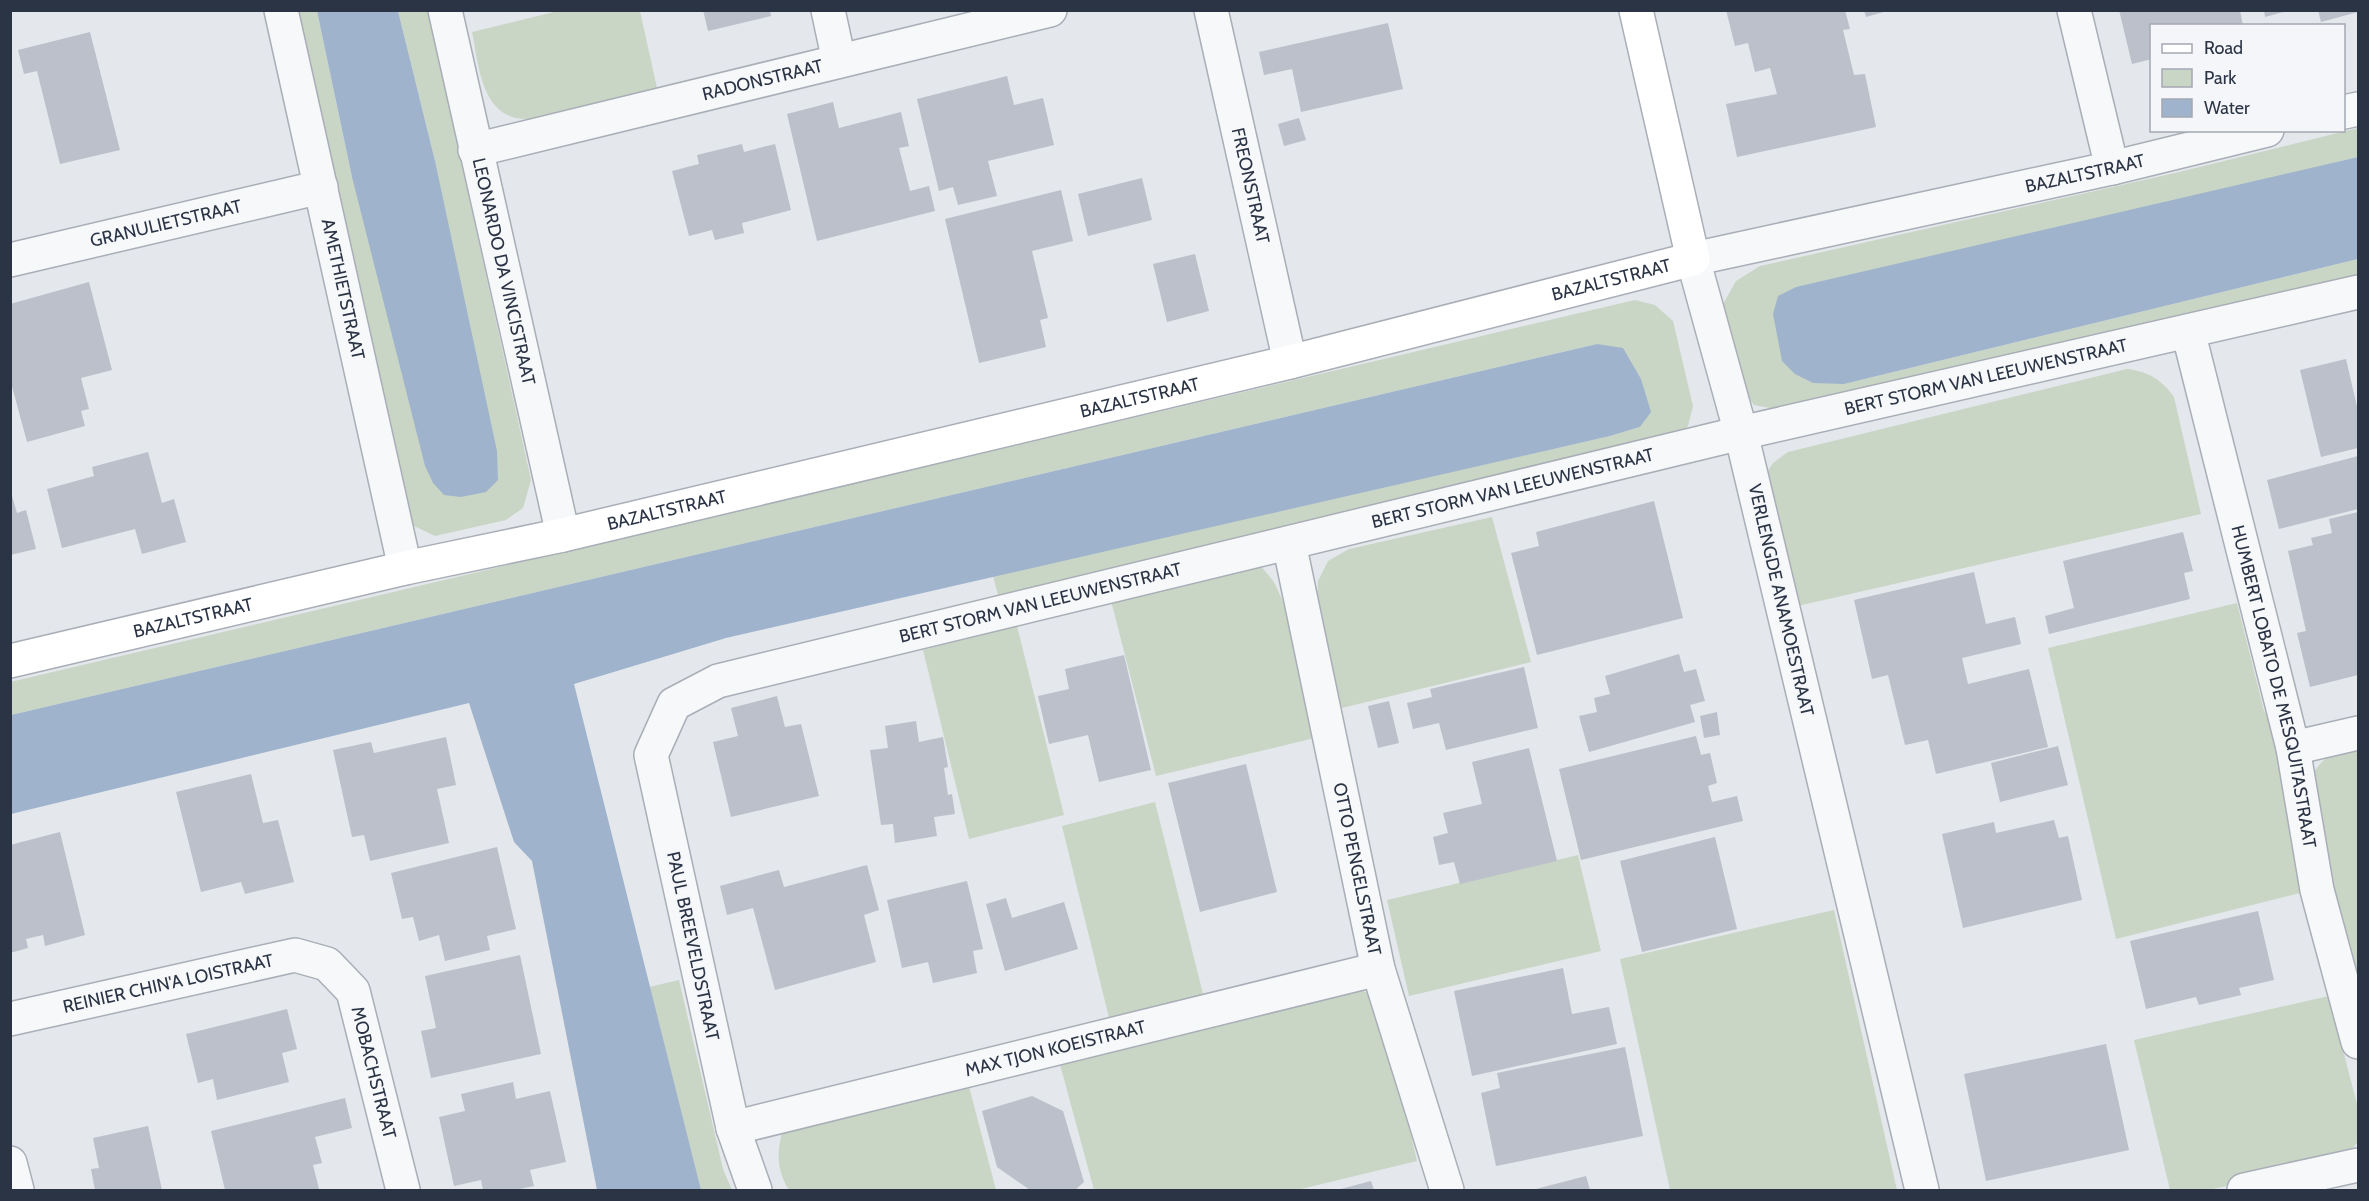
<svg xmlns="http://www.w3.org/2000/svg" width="2369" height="1201" font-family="Cabin,sans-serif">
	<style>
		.green { fill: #c9d6c5 }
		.water { fill: #9fb4cc }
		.building { fill: #bbc0ca }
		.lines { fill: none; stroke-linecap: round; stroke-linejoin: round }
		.street-casing { stroke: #a9aeb7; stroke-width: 36 }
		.secondary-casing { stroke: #a9aeb7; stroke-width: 36 }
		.street { stroke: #f7f8fa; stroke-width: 33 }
		.secondary { stroke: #fff; stroke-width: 33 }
		.labels { text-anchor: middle; stroke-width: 4.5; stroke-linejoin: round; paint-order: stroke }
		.street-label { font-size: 18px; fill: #2b3445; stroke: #f4f6f9 }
	</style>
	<rect width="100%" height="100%" fill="#e4e7ec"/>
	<path class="green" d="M 296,11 L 317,11 L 352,177 L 435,161 L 398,11 L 428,11 L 531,480 L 523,508 L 506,520 L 435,536 L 412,525 Z
		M 558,11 L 640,11 L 657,88 L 531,119 C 525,119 518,119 512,117 C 480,106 478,60 472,32 Z
		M 2358,128 L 2358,157 L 2263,180 L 1844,384 L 2358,259 L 2358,278 L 1787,411 L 1754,405 L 1743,390 L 1722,306 L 1736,281 L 1760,266 L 2175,173 Z
		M 1635,300 L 1655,305 L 1673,321 L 1693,406 L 1688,426 L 1671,441 L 1646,449 L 998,595 L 993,576 L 1610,436 L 1640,427 L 1597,344 L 11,715 L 10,682 Z
		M 2127,369 C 2149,372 2161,379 2174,397 L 2201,514 L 1789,608 L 1762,480 L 1773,463 L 1788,452 Z
		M 1492,517 L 1531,662 L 1342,708 L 1317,604 L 1318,581 L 1328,561 L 1349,549 Z
		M 1260,565 L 1274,582 L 1285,606 L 1315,738 L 1156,776 L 1108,589 Z
		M 2237,603 L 2264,711 L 2279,738 L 2304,892 L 2116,939 L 2048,648 Z
		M 1017,626 L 1064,815 L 969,839 L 923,650 Z
		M 2358,747 L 2358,1045 L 2313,773 C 2327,753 2336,752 2358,747 Z
		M 1155,802 L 1204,998 L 1110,1022 L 1062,826 Z
		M 1578,855 L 1601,951 L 1409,996 L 1387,900 Z
		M 1834,910 L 1897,1190 L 1670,1190 L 1620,959 Z
		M 679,980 L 723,1169 L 732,1190 L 701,1190 L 699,1186 L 649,987 Z
		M 1349,988 C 1373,992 1376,996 1384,1018 L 1417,1161 L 1297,1190 L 1094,1190 L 1058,1057 Z
		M 2329,996 L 2358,1108 L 2357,1143 L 2351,1150 L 2325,1163 L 2209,1190 L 2170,1190 L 2134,1040 Z
		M 966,1075 L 996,1190 L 789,1190 C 777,1171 776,1152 783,1130 Z"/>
	<path class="water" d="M 317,11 L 398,11 L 435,161 L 497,451 L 498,480 L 486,492 L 461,497 L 444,495 L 433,483 L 425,466 L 352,177 Z
		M 2358,157 L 2358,259 L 1844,384 L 1813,383 L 1795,374 L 1782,361 L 1773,314 L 1778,296 L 1796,287 Z
		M 1597,344 L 1623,348 L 1641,379 L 1651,412 L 1640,427 L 1610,436 L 726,638 L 574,684 L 701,1190 L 597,1190 L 532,861 L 514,842 L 469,703 L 11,814 L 11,715 Z"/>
	<path class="building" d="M 703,10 L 770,10 L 771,16 L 708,31 Z
		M 1726,10 L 1845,10 L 1850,29 L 1843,30 L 1854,75 L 1865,74 L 1876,127 L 1737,157 L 1726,104 L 1777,94 L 1770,68 L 1755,72 L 1748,43 L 1735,46 Z
		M 1864,10 L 1887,10 L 1887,11 L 1866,17 Z
		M 2119,10 L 2240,10 L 2243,26 L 2152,26 L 2152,59 L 2132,64 Z
		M 2264,10 L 2287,10 L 2287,11 L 2265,17 Z
		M 2318,10 L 2358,10 L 2358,12 L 2321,22 Z
		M 1388,23 L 1403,89 L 1301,112 L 1292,69 L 1264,75 L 1259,52 Z
		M 90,32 L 120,150 L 60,164 L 37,71 L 24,74 L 18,50 Z
		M 1007,76 L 1014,105 L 1043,98 L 1054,145 L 988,161 L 997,196 L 958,205 L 953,187 L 939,191 L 917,99 Z
		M 833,102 L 839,128 L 901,112 L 909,146 L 899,148 L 910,191 L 929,186 L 935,211 L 817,241 L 787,114 Z
		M 1299,118 L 1306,140 L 1284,146 L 1278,124 Z
		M 742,144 L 744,152 L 775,144 L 791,210 L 742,223 L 744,233 L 715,240 L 712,230 L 689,236 L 672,171 L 699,164 L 697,155 Z
		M 1142,178 L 1152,220 L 1088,236 L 1078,194 Z
		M 1061,190 L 1073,241 L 1032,251 L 1048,318 L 1040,320 L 1046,347 L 979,363 L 945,219 Z
		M 1195,254 L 1209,311 L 1167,322 L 1153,264 Z
		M 89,282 L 112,370 L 81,378 L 89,409 L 81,411 L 85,426 L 27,442 L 10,379 L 10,304 Z
		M 2346,359 L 2358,411 L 2358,448 L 2321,457 L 2300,370 Z
		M 148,452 L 162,503 L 174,499 L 186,542 L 142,554 L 135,529 L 62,548 L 47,489 L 94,476 L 92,467 Z
		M 2358,456 L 2358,509 L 2279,529 L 2267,480 Z
		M 10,489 L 17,513 L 26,510 L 36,549 L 10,555 Z
		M 1654,501 L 1683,618 L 1537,655 L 1511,553 L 1539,546 L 1536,532 Z
		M 2358,512 L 2358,675 L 2310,687 L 2297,633 L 2306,631 L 2288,551 L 2313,545 L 2311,538 L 2332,533 L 2329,519 Z
		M 2183,532 L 2193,571 L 2184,573 L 2190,599 L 2049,634 L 2045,616 L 2074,608 L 2063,561 Z
		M 1974,572 L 1986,624 L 2015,617 L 2021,644 L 1962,658 L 1968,684 L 2029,669 L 2048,747 L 1936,774 L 1928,740 L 1905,745 L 1888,675 L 1872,679 L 1854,600 Z
		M 1679,654 L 1684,672 L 1696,669 L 1705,701 L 1690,705 L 1695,722 L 1589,752 L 1579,716 L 1597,712 L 1594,698 L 1610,694 L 1605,676 Z
		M 1124,655 L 1151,770 L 1099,782 L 1088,735 L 1049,744 L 1038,696 L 1069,689 L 1065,669 Z
		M 1524,667 L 1538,728 L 1446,750 L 1439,723 L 1413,729 L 1407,703 L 1432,697 L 1430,689 Z
		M 777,696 L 785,727 L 801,724 L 819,796 L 731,817 L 713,742 L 738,736 L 731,708 Z
		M 1389,701 L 1399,743 L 1378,748 L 1368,706 Z
		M 1717,712 L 1720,735 L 1704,738 L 1700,716 Z
		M 916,721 L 919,742 L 943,737 L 948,767 L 944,768 L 948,795 L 952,794 L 955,814 L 934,817 L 937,836 L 895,843 L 893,824 L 881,825 L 870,750 L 888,748 L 885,726 Z
		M 1696,736 L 1701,755 L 1710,753 L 1717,783 L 1708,786 L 1712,802 L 1737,796 L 1743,821 L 1581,860 L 1559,769 Z
		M 446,737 L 456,785 L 437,789 L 449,843 L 370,861 L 364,835 L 352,837 L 333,750 L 371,742 L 374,753 Z
		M 2058,746 L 2068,785 L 2000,802 L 1991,763 Z
		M 1529,748 L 1557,861 L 1460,884 L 1454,862 L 1439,865 L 1433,837 L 1448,833 L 1443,813 L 1482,804 L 1472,762 Z
		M 1246,764 L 1277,892 L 1200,912 L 1168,783 Z
		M 251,774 L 263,823 L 278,820 L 294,882 L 245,894 L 241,882 L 201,892 L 176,792 Z
		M 2054,820 L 2059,838 L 2068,836 L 2082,900 L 1963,928 L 1942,834 L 1994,822 L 1996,833 Z
		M 60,832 L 85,935 L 45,946 L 43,935 L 26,939 L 28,948 L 10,953 L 10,845 Z
		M 1715,837 L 1737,929 L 1642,952 L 1620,861 Z
		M 497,847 L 516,929 L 487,936 L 490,950 L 445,961 L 439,935 L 419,941 L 413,917 L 402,919 L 391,873 Z
		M 867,865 L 879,910 L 864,915 L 876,962 L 775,990 L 753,908 L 727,915 L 720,886 L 779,870 L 784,887 Z
		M 967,881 L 983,949 L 973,951 L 977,973 L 933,983 L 928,962 L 902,968 L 887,900 Z
		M 1006,898 L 1012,918 L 1064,902 L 1078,949 L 1005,971 L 986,904 Z
		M 2258,911 L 2274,980 L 2239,988 L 2241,995 L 2199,1005 L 2196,997 L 2146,1009 L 2130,941 Z
		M 520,955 L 541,1054 L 431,1078 L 421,1031 L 436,1028 L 425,976 Z
		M 1563,968 L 1572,1014 L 1609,1007 L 1617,1044 L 1472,1076 L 1454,991 Z
		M 287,1009 L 297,1049 L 282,1053 L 289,1082 L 217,1100 L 213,1079 L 198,1083 L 186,1034 Z
		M 2106,1044 L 2129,1150 L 1986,1181 L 1964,1074 Z
		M 1625,1047 L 1643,1136 L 1496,1166 L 1481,1093 L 1500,1088 L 1497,1073 Z
		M 513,1082 L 516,1099 L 550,1091 L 566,1162 L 530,1170 L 534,1186 L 515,1190 L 483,1190 L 481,1180 L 454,1186 L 439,1117 L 465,1111 L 461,1094 Z
		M 1032,1096 L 1063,1111 L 1084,1182 L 1075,1190 L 1030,1190 L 997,1167 L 982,1111 Z
		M 345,1098 L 352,1128 L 315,1137 L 322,1163 L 313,1165 L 319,1189 L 225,1190 L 211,1131 Z
		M 148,1126 L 162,1190 L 95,1190 L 91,1169 L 99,1168 L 93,1138 Z
		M 1586,1176 L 1590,1190 L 1532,1190 Z
		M 1371,1181 L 1374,1190 L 1337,1190 Z"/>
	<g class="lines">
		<defs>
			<g id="street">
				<path id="s1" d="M 281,10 L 405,568"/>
				<path id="s2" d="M 445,10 L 563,535"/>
				<path d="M 828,10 L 839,61"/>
				<path id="s3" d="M 1211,10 L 1290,362"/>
				<path d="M 2074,10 L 2112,168"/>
				<path d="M 2344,112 L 2358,109"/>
				<path id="s4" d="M 475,150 L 1050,10"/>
				<path id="s5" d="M 10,260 L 321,187"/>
				<path id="s6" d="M 2188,331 L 2293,748 L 2317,890 L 2358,1042"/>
				<path id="s7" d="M 1289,543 L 1378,969 L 1447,1190"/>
				<path d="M 2293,748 L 2358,733"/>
				<path id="s8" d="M 10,1019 L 295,955 L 327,964 L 353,991 L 403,1190"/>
				<path id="s9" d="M 733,1128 L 1378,969"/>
				<path d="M 10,1163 L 17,1190"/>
				<path id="s10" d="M 755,1190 L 733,1128 L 651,755 L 674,704 L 718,681 L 1741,433 L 2358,292"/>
				<path id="s11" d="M 1922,1190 L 1741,433 L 1693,259 L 2112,168 L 2267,130"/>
				<path d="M 2244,1190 L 2358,1165"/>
			</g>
			<g id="secondary">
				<path id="s12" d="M 10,661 L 405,568 L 563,535 L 1290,362 L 1693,259 L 1636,10"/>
			</g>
		</defs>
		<use href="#street" class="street-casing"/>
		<use href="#secondary" class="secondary-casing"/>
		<use href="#street" class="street"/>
		<use href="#secondary" class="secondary"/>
	</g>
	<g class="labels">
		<g class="street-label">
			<text dy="6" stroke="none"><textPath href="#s4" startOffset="296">RADONSTRAAT</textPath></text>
			<text dy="6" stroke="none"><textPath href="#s11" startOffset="1360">BAZALTSTRAAT</textPath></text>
			<text dy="6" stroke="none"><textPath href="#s3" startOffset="180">FREONSTRAAT</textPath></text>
			<text dy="6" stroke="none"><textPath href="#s5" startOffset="160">GRANULIETSTRAAT</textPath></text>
			<text dy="6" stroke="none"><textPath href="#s2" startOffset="268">LEONARDO DA VINCISTRAAT</textPath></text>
			<text dy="6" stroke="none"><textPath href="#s12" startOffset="1646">BAZALTSTRAAT</textPath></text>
			<text dy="6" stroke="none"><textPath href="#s1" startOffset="286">AMETHIETSTRAAT</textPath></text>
			<text dy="6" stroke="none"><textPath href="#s10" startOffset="1857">BERT STORM VAN LEEUWENSTRAAT</textPath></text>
			<text dy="6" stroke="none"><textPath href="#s12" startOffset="1160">BAZALTSTRAAT</textPath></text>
			<text dy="6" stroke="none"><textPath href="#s10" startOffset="1371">BERT STORM VAN LEEUWENSTRAAT</textPath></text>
			<text dy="6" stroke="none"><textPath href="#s12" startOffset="674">BAZALTSTRAAT</textPath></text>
			<text transform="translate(1781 600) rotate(77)" y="6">VERLENGDE ANAMOESTRAAT</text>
			<text dy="6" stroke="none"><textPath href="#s10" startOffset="885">BERT STORM VAN LEEUWENSTRAAT</textPath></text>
			<text dy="6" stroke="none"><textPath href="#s12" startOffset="188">BAZALTSTRAAT</textPath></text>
			<text dy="6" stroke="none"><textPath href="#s6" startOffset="366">HUMBERT LOBATO DE MESQUITASTRAAT</textPath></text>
			<text dy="6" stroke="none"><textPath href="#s7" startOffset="333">OTTO PENGELSTRAAT</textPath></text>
			<text transform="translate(693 946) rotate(78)" y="6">PAUL BREEVELDSTRAAT</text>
			<text dy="6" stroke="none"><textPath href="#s8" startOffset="162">REINIER CHIN'A LOISTRAAT</textPath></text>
			<text dy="6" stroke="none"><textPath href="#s9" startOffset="332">MAX TJON KOEISTRAAT</textPath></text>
			<text dy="6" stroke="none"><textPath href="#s8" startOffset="447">MOBACHSTRAAT</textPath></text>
		</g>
	</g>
	<rect width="2369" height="1201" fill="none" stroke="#2b3445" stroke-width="24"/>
	<rect x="2150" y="24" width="195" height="108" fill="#f4f6f9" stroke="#a4a8b1" stroke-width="1.5"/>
	<rect x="2162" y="44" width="30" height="9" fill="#ffffff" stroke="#a4a8b1" stroke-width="1.5"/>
	<text x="2204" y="54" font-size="18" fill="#2b3445">Road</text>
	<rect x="2162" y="69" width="30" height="18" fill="#c9d6c5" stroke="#a4a8b1" stroke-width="1.5"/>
	<text x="2204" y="84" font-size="18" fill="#2b3445">Park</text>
	<rect x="2162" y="99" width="30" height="18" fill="#9fb4cc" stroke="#a4a8b1" stroke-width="1.5"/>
	<text x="2204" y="114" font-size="18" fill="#2b3445">Water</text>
</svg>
